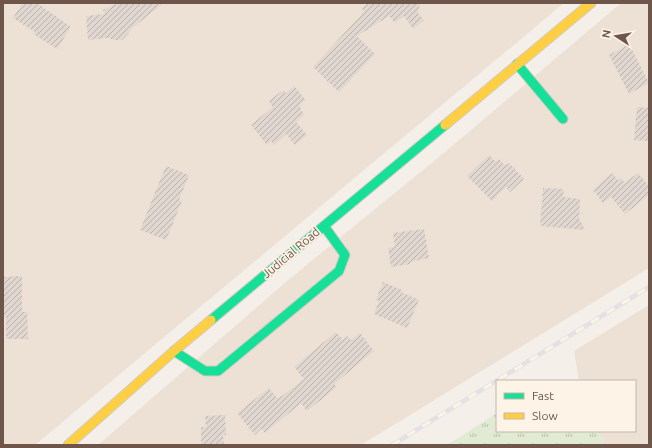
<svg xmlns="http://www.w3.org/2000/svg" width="652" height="448" font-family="Ubuntu,sans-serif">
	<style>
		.residential { fill: #ede1d5 }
		.grass { fill: url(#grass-tufts) }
		.building { fill: url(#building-hatch) }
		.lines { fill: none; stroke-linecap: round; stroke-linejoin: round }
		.fast-casing { stroke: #d3cbc4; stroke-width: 11 }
		.slow-casing { stroke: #d3cbc4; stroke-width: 11 }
		.fast { stroke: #16e098; stroke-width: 9 }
		.slow { stroke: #ffcf43; stroke-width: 9 }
		.rail-casing { stroke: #e3e1e3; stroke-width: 4.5 }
		.rail { stroke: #fdf4e7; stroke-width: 3; stroke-dasharray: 9; stroke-linecap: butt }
		.labels { text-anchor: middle; stroke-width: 3.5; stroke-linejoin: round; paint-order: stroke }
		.street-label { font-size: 12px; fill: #6f564b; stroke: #fdf4e7 }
	</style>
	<defs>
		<pattern id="grass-tufts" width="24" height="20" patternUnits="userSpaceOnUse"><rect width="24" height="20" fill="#e1ead3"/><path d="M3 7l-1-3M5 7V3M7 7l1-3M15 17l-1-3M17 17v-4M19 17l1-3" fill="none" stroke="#bbc0ad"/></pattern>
		<pattern id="building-hatch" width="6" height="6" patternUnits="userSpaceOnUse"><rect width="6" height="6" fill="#e0d7d0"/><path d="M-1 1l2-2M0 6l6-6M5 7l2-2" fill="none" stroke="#bab1ab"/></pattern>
	</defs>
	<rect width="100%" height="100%" fill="#f4efe8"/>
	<path class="residential" d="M 3,3 L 564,3 L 35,445 L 3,445 Z
		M 621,3 L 649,3 L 649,268 L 361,445 L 98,445 L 287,281 L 445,152 Z
		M 649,305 L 649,445 L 606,445 L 598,431 L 635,431 L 635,381 L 579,381 L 574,351 Z"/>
	<path class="grass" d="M 497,413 L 497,431 L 598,431 L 606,445 L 447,445 Z"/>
	<path class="building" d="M 22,3 L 37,3 L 71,27 L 57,49 L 33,34 L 35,32 L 13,18 Z
		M 118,3 L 164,3 L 131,29 L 128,34 L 122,40 L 115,40 L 108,38 L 88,40 L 86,16 L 105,14 L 103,10 Z
		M 368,3 L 420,3 L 418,13 L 424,20 L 413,29 L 404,16 L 395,23 L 389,16 L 357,36 L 375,54 L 339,92 L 313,67 L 364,12 L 362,9 Z
		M 629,44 L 649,83 L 629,94 L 609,55 Z
		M 294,86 L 306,100 L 299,105 L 304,115 L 296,122 L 307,135 L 295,145 L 286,134 L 274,145 L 271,141 L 267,145 L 251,125 L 273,107 L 269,101 L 283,90 L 286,93 Z
		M 637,107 L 649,108 L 649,141 L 634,140 Z
		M 489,155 L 496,162 L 499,159 L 505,166 L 509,163 L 524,179 L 510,192 L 506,187 L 492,201 L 467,176 Z
		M 166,166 L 189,175 L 179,200 L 182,201 L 166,240 L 140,230 Z
		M 612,173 L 618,180 L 621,178 L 625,183 L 638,173 L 649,186 L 649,195 L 625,214 L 611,197 L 603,203 L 593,190 Z
		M 543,188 L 564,189 L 563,197 L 580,199 L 579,218 L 585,230 L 540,226 Z
		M 424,229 L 429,258 L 410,262 L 410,264 L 391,267 L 388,248 L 395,247 L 393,233 Z
		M 22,276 L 22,312 L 27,312 L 28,339 L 6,339 L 6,316 L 3,316 L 3,277 Z
		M 383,282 L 402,290 L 401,292 L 419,300 L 407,328 L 374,314 L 379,301 L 376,300 Z
		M 336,332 L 343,340 L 347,336 L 351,340 L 360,333 L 374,351 L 334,384 L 337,387 L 307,411 L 301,403 L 265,433 L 261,429 L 255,435 L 237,413 L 269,388 L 278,399 L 304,379 L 294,367 Z
		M 225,415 L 226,435 L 223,435 L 224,445 L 201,445 L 201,427 L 206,427 L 205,416 Z"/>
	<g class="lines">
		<defs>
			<path id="fast" d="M 517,64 L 563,119
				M 211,320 L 445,125
				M 174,351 L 205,371 L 218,371 L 339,271 L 345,255 L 324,226"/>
			<path id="slow" d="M 445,125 L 591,3
				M 68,445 L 174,351 L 211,320"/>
		</defs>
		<use href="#fast" class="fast-casing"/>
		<use href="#slow" class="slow-casing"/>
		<use href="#fast" class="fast"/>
		<use href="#slow" class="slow"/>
		<defs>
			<path id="rail" d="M 392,445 L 649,287"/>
		</defs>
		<use href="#rail" class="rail-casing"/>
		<use href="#rail" class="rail"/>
	</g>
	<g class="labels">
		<g class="street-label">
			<text transform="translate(291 253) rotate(-40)" y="4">Judicial Road</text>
		</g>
	</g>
	<rect width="652" height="448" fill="none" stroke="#6f564b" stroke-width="8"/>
	<rect x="496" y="380" width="140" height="52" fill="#fdf4e7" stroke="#c4b5a9"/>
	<rect x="504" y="393" width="20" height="6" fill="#16e098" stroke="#c4b5a9"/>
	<text x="532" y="400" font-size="12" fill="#6f564b">Fast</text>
	<rect x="504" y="413" width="20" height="6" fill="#ffcf43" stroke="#c4b5a9"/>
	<text x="532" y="420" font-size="12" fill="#6f564b">Slow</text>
	<g transform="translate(616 36) rotate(282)" stroke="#fdf4e7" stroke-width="3" paint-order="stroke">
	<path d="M0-3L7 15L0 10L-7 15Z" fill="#6f564b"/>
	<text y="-6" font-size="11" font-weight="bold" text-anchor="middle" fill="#6f564b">N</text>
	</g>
</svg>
